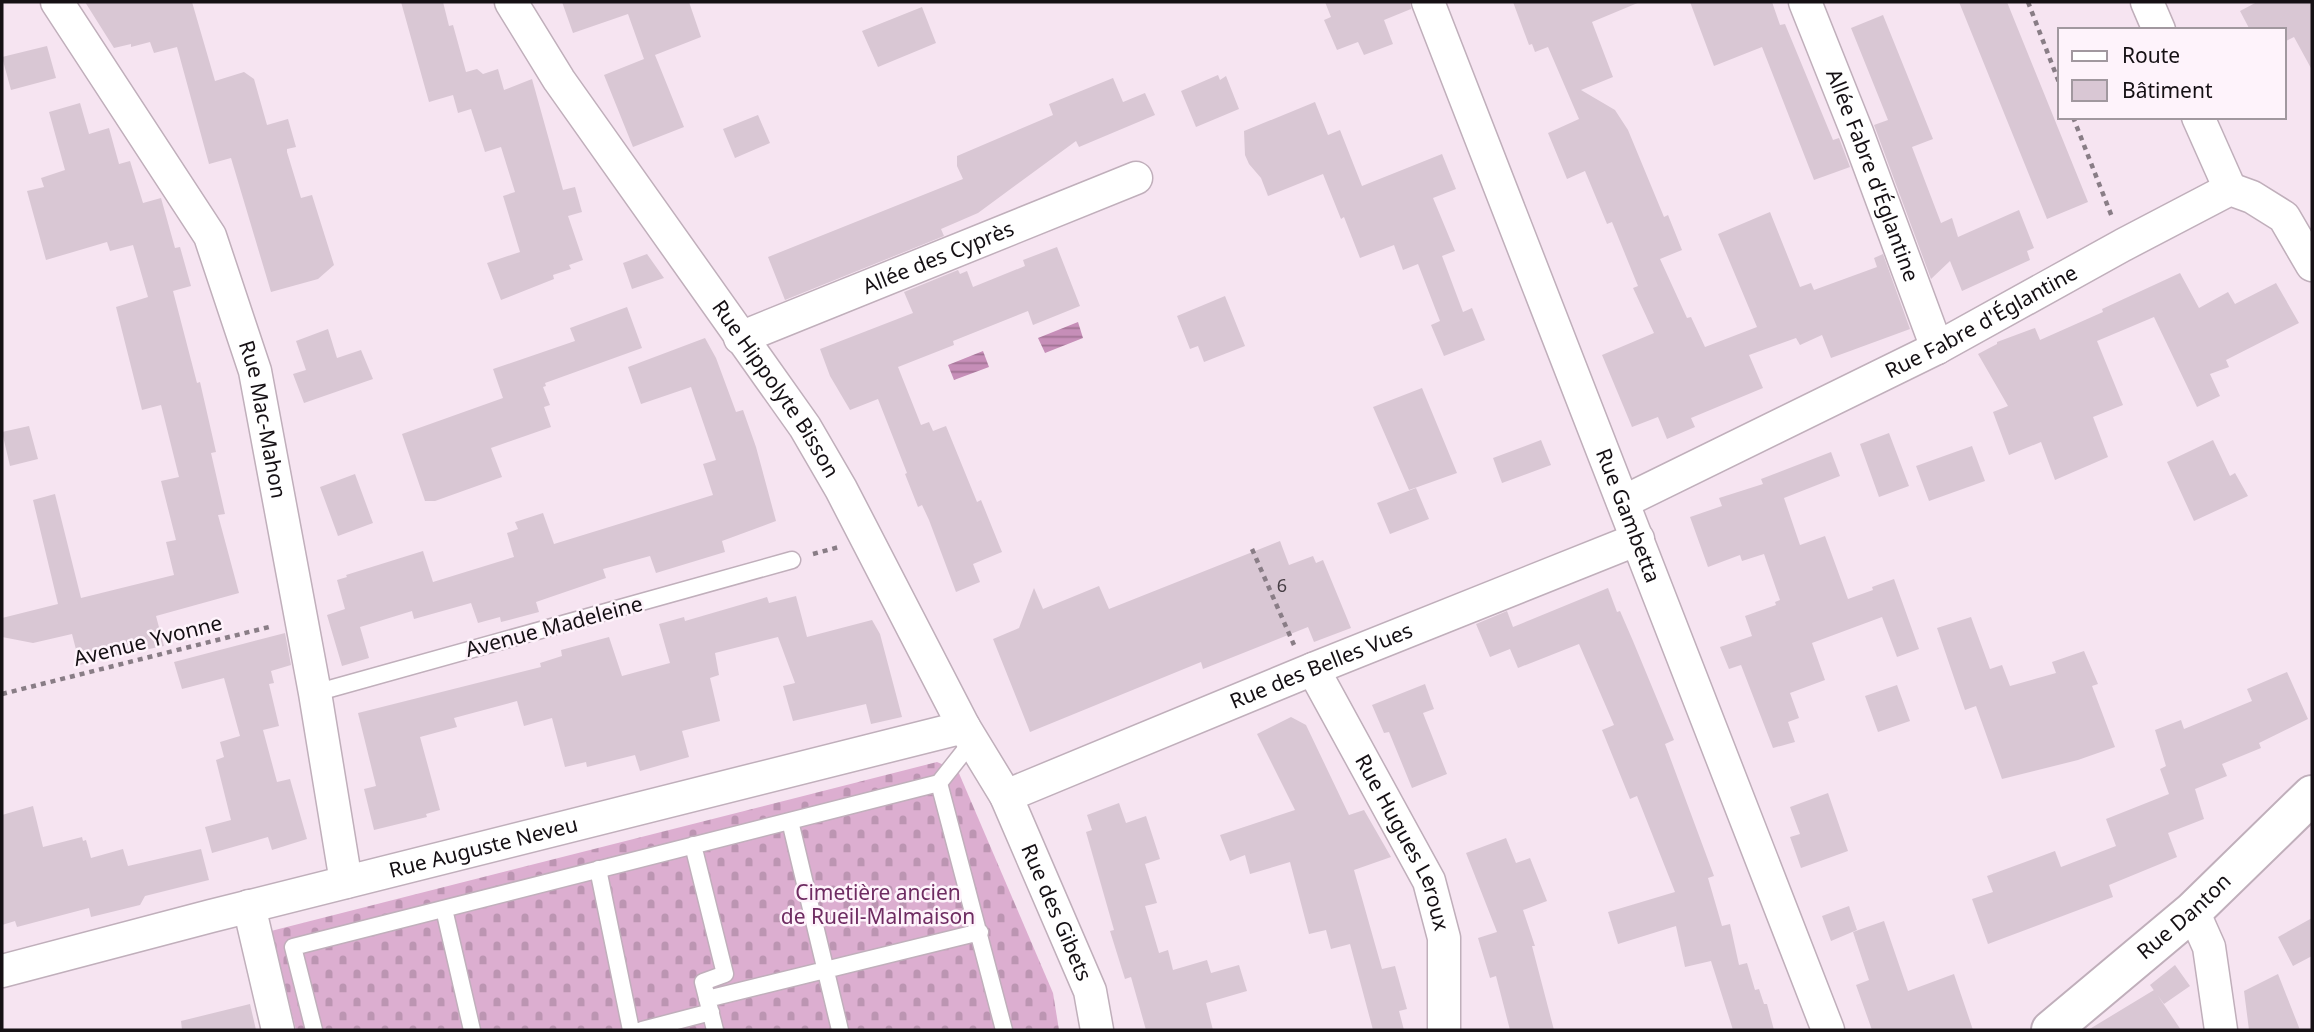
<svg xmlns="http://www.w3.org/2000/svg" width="2314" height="1032" font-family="'Noto Sans',sans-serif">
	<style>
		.cemetery { fill: url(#cemetery-stones) }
		.water { fill: url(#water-rules) }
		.building { fill: #d9c7d4 }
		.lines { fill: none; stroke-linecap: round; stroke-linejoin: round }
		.lane-casing { stroke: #c0afbb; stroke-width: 19 }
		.street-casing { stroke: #c0afbb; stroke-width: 35 }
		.secondary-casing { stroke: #c0afbb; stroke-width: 42 }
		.path { stroke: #897d86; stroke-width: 4.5; stroke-dasharray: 5 5; stroke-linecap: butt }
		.lane { stroke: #fff; stroke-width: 16 }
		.street { stroke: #fff; stroke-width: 32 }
		.secondary { stroke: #fff; stroke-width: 38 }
		.labels { text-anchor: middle; stroke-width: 5; stroke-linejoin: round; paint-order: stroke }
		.number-label { font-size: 18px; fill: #463e44 }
		.street-label { font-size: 21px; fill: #151014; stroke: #fef3fb }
		.park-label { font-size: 21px; fill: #6e2b61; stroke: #fef3fb }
	</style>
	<defs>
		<pattern id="cemetery-stones" width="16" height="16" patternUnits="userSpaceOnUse" patternTransform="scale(1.75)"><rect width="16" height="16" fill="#dcaed0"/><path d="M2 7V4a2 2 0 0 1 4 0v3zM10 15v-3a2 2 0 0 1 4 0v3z" fill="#bc95b2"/></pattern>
		<pattern id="water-rules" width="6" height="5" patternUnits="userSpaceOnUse" patternTransform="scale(1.75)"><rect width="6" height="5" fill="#c68eb8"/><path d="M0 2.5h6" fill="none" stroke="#a07394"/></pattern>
	</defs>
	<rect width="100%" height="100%" fill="#f6e4f1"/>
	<path class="cemetery" d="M 937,762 L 958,771 L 1053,993 L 1059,1030 L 296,1030 L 271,931 Z"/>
	<path class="water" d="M 1078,322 L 1083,338 L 1045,353 L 1038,338 Z
		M 983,351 L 989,367 L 954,380 L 948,365 Z"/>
	<path class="building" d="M 85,2 L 192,2 L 215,81 L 244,72 L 254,79 L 267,125 L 288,119 L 296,147 L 287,149 L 287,152 L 301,198 L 312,195 L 334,265 L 318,279 L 271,292 L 231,158 L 209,164 L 177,47 L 154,53 L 150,42 L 131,47 L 131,44 L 114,48 Z
		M 401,2 L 443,2 L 449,26 L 453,25 L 466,72 L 477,69 L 483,74 L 498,69 L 504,90 L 532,79 L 563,190 L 575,187 L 582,212 L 568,216 L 583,260 L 569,265 L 571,269 L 553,275 L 554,279 L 501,300 L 487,263 L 520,252 L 503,196 L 515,192 L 501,147 L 485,152 L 471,109 L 458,113 L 453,95 L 429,102 Z
		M 562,2 L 689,2 L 701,37 L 655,55 L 684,127 L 633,147 L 604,75 L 644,59 L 628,14 L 573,33 Z
		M 1325,2 L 1410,2 L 1411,9 L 1384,20 L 1393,44 L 1364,55 L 1358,42 L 1337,50 L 1324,20 L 1331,17 Z
		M 1513,2 L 1640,2 L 1592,22 L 1613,77 L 1581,90 L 1615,110 L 1628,130 L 1664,217 L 1668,215 L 1682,250 L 1660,259 L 1687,318 L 1691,317 L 1705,347 L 1757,327 L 1718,234 L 1770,212 L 1800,287 L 1811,283 L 1814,290 L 1877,267 L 1874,258 L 1883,254 L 1910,329 L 1831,358 L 1822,335 L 1800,345 L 1796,338 L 1749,355 L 1763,388 L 1691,418 L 1695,427 L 1667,439 L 1658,417 L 1632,427 L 1602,355 L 1654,333 L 1633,288 L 1638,286 L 1612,222 L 1607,224 L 1585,171 L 1567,179 L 1548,133 L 1579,119 L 1548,47 L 1535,52 L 1532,44 L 1529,45 Z
		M 1690,2 L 1772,2 L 1780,25 L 1785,24 L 1833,140 L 1839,138 L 1850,167 L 1814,180 L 1762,47 L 1714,66 Z
		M 1959,2 L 2007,2 L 2088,202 L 2047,219 Z
		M 2257,2 L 2312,2 L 2312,70 L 2294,37 L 2284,42 L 2284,30 L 2250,30 L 2240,11 Z
		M 922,7 L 936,43 L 878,67 L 862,31 Z
		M 1883,15 L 1933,139 L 1912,147 L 1941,223 L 1952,218 L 1958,237 L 2019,210 L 2034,248 L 2027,251 L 2030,260 L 1962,291 L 1950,261 L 1931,279 L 1874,125 L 1888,120 L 1851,28 Z
		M 47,46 L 56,78 L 11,90 L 2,57 Z
		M 1218,75 L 1220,80 L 1226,76 L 1239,109 L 1196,127 L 1181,91 Z
		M 1113,78 L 1123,102 L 1145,93 L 1155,115 L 1079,147 L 1076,141 L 978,213 L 941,229 L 944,236 L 785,300 L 768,257 L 963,179 L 957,166 L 957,156 L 1053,115 L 1049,104 Z
		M 1315,102 L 1328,135 L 1340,130 L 1362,186 L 1442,154 L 1456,189 L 1433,198 L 1455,251 L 1442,256 L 1463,312 L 1472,308 L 1485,340 L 1444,356 L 1431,325 L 1440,321 L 1418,264 L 1403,270 L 1394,245 L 1360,258 L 1344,217 L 1341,219 L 1323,174 L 1268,196 L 1261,178 L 1249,164 L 1245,155 L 1244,131 Z
		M 80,103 L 89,134 L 109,128 L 119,164 L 130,161 L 143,203 L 161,198 L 175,248 L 180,247 L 191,286 L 173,291 L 197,383 L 200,382 L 216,452 L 211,453 L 225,514 L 218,515 L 239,593 L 156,616 L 164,646 L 139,651 L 138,649 L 80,665 L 72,634 L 33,643 L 2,637 L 2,618 L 58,604 L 33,500 L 55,494 L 81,598 L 174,575 L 166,542 L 176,540 L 161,481 L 179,477 L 161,405 L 142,410 L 116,307 L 148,297 L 133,245 L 110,251 L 107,242 L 46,260 L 27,191 L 44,187 L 41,178 L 65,170 L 49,112 Z
		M 758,115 L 770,143 L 735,158 L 723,129 Z
		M 1057,247 L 1080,306 L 1033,325 L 1028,311 L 953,341 L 954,345 L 898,367 L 921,425 L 929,422 L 933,431 L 946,426 L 977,502 L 981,500 L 1002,552 L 973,564 L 980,582 L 956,592 L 929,520 L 922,505 L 918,507 L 905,474 L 907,473 L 878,399 L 850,410 L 830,376 L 820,349 L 913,313 L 904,292 L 958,270 L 960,274 L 967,271 L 973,287 L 1025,266 L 1023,260 Z
		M 647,254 L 664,278 L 632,289 L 623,263 Z
		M 2180,273 L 2199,308 L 2228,292 L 2235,304 L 2276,283 L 2299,323 L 2226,360 L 2229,367 L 2210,374 L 2220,396 L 2197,407 L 2154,317 L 2097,341 L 2123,405 L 2093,417 L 2108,457 L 2055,480 L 2041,442 L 2009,455 L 1993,412 L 2008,406 L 1978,354 L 1997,344 L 1997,342 L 2035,328 L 2040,340 L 2103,312 L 2102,309 Z
		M 1225,296 L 1245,346 L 1204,362 L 1198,346 L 1190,349 L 1177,316 Z
		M 627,307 L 642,348 L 545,383 L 546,386 L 543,387 L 550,405 L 544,407 L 551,427 L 491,448 L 502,477 L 435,501 L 425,501 L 402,434 L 503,398 L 493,369 L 575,341 L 570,328 Z
		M 328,329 L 337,358 L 361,350 L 373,379 L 304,403 L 293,374 L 306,370 L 296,341 Z
		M 705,338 L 716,358 L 736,412 L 743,410 L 756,447 L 776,521 L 722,541 L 725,552 L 656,573 L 650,556 L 603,569 L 606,578 L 536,602 L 539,612 L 501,622 L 500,617 L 478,623 L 471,603 L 414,619 L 412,611 L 360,627 L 369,658 L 342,666 L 327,615 L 345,609 L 337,580 L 347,577 L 346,575 L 423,551 L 433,582 L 514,557 L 507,533 L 518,529 L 515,522 L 543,513 L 554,544 L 713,495 L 703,464 L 716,460 L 691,387 L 641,404 L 628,367 Z
		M 1422,388 L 1457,473 L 1409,490 L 1373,407 Z
		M 29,426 L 38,459 L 10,466 L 2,432 Z
		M 1889,433 L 1909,486 L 1879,497 L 1860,444 Z
		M 1541,440 L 1551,465 L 1502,483 L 1493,458 Z
		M 2213,440 L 2230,476 L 2235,473 L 2248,496 L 2194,521 L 2167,462 Z
		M 1972,446 L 1985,481 L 1929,501 L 1916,466 Z
		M 1831,452 L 1840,476 L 1784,498 L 1800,545 L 1825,536 L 1848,599 L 1873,590 L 1872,587 L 1894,579 L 1919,649 L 1897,657 L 1882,617 L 1812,643 L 1825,680 L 1790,693 L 1799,718 L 1788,722 L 1795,742 L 1773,748 L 1741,665 L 1729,669 L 1720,647 L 1752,636 L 1745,616 L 1776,605 L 1775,602 L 1780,600 L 1764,554 L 1742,561 L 1740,555 L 1708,567 L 1690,517 L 1722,506 L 1719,498 L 1763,484 L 1761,479 Z
		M 355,474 L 373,523 L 338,536 L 320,487 Z
		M 1416,488 L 1429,519 L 1390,534 L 1377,503 Z
		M 1280,541 L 1289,565 L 1313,556 L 1316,563 L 1323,560 L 1351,628 L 1314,642 L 1308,627 L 1203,669 L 1201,662 L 1030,732 L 993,639 L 1019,628 L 1034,588 L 1043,609 L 1099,586 L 1109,609 Z
		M 1608,588 L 1617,612 L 1620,611 L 1633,641 L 1674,740 L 1665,744 L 1714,876 L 1708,878 L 1722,926 L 1730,924 L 1739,965 L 1747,963 L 1755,990 L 1759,989 L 1764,1004 L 1767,1004 L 1774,1030 L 1733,1030 L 1711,961 L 1685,967 L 1676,926 L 1618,944 L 1608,912 L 1675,892 L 1637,796 L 1630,799 L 1602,730 L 1614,725 L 1579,644 L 1518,668 L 1510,649 L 1490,657 L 1476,624 L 1507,611 L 1513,627 Z
		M 796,596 L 807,637 L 872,620 L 880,634 L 902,717 L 871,724 L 866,704 L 793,721 L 783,686 L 795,683 L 778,637 L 715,653 L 719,675 L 710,678 L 720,721 L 682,731 L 689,757 L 640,771 L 635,755 L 587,767 L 586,762 L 565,767 L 552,718 L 524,726 L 517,701 L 454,718 L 457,727 L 420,737 L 440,810 L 426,814 L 427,817 L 374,830 L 364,789 L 376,786 L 358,713 L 541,667 L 540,663 L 562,656 L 561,650 L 609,637 L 622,676 L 670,663 L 659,624 L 684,617 L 685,621 L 767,597 L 769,603 Z
		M 1971,617 L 1990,669 L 2002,665 L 2010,686 L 2056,673 L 2052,662 L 2084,651 L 2098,684 L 2092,686 L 2115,747 L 2078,760 L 2002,779 L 1976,706 L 1965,710 L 1937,628 Z
		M 285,633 L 291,665 L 271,671 L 274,683 L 269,684 L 279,726 L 263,730 L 277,782 L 290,779 L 307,839 L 272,850 L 268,837 L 212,853 L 205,827 L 231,820 L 216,760 L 224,757 L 220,742 L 240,736 L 224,678 L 182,689 L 174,662 Z
		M 2287,672 L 2308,719 L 2259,743 L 2261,748 L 2222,764 L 2227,776 L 2195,789 L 2204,819 L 2168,833 L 2177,857 L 2109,885 L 2113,897 L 1988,944 L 1972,899 L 1993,892 L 1987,876 L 2055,851 L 2061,867 L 2116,846 L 2106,819 L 2169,794 L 2160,769 L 2166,766 L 2155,730 L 2181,720 L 2184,729 L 2252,701 L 2247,689 Z
		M 1425,684 L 1434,709 L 1423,713 L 1447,774 L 1412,788 L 1389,732 L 1384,733 L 1372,705 Z
		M 1897,685 L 1910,721 L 1878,732 L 1865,696 Z
		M 1291,717 L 1306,725 L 1349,815 L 1364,810 L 1391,857 L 1354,870 L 1382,969 L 1395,966 L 1407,1009 L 1399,1011 L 1404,1030 L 1373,1030 L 1350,944 L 1331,949 L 1326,930 L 1309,934 L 1290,862 L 1250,874 L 1245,855 L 1230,861 L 1220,835 L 1295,810 L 1257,734 Z
		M 1828,793 L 1848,851 L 1801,868 L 1790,837 L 1800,834 L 1790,807 Z
		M 1119,803 L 1126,823 L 1146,816 L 1160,859 L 1145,864 L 1157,903 L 1145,906 L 1159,953 L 1168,950 L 1173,970 L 1207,960 L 1211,973 L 1239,965 L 1247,991 L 1206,1003 L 1213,1030 L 1146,1030 L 1131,977 L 1125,979 L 1110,931 L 1114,930 L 1086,832 L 1092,830 L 1087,815 Z
		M 33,806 L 43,847 L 82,837 L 83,841 L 86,840 L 91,858 L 123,849 L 128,866 L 201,849 L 209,880 L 145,896 L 140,905 L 91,917 L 89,908 L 17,927 L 15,921 L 2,925 L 2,815 Z
		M 1506,838 L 1516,863 L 1530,858 L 1547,901 L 1523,910 L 1535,946 L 1532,946 L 1554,1030 L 1510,1030 L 1496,976 L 1490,978 L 1478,938 L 1497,932 L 1466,853 Z
		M 1849,906 L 1857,930 L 1831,941 L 1822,916 Z
		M 2312,918 L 2312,956 L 2293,966 L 2278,937 Z
		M 1884,921 L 1908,991 L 1954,974 L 1973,1030 L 1872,1030 L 1856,985 L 1869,980 L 1853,932 Z
		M 2175,965 L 2190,986 L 2164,1004 L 2150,985 Z
		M 2278,974 L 2300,1030 L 2249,1030 L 2244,991 Z
		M 2154,990 L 2181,1030 L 2088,1030 Z
		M 250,1004 L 256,1030 L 182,1030 L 181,1021 Z"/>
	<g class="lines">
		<defs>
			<path id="lane" d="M 315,693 L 792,560
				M 939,783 L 1004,1030
				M 790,821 L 840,1030
				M 693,845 L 725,974 L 703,982 L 715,1030
				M 598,869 L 631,1030
				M 444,909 L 472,1030
				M 707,999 L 980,932
				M 314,1030 L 293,947 L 939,783 L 973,740
				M 642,1030 L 711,1012"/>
			<g id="street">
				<path id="s1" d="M 57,2 L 210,236 L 255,371 L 315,693 L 346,882"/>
				<path id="s2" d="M 511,2 L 559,80 L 805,427 L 841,489 L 964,727 L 1006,796 L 1090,991 L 1097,1030"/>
				<path id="s3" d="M 1428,2 L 1828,1030"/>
				<path id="s4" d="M 1805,2 L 1858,135 L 1937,348"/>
				<path d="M 2147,2 L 2159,30"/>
				<path d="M 2198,117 L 2230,189"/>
				<path id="s5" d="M 740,338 L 1136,178"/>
				<path id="s6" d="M 1623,502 L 1937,348 L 2123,245 L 2230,189 L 2252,197 L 2284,217 L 2312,265"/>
				<path id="s7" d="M 1313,669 L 1429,881 L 1444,938 L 1444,1030"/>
				<path id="s8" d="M 1006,796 L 1313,669 L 1638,539"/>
				<path d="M 249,906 L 278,1030"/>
				<path d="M 2193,911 L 2209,947 L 2221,1030"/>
				<path id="s9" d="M 2,971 L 211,916 L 964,727"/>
			</g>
			<g id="secondary">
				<path id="s10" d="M 2051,1030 L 2193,911 L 2312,795"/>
			</g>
		</defs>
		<use href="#lane" class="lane-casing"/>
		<use href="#street" class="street-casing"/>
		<use href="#secondary" class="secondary-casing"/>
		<path class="path" d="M 2028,2 L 2060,85
			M 2073,117 L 2112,217
			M 1252,549 L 1294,645
			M 813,554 L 839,547
			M 2,694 L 273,626"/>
		<use href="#lane" class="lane"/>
		<use href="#street" class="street"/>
		<use href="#secondary" class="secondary"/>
	</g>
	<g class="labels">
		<g class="number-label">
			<text x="1282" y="592">6</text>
		</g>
		<g class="street-label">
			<text dy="7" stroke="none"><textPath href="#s4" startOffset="186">Allée Fabre d'Églantine</textPath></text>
			<text dy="7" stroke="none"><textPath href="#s5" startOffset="214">Allée des Cyprès</textPath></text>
			<text dy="7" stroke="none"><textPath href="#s6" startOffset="401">Rue Fabre d'Églantine</textPath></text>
			<text dy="7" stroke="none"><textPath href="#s2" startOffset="469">Rue Hippolyte Bisson</textPath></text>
			<text dy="7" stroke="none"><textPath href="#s1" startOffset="471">Rue Mac-Mahon</textPath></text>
			<text dy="7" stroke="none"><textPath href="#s3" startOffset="551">Rue Gambetta</textPath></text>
			<text transform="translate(554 627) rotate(-15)" y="7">Avenue Madeleine</text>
			<text transform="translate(148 641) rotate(-14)" y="7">Avenue Yvonne</text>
			<text dy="7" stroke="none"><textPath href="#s8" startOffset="341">Rue des Belles Vues</textPath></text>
			<text dy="7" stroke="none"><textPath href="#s7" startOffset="196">Rue Hugues Leroux</textPath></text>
			<text dy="7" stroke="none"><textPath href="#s9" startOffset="497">Rue Auguste Neveu</textPath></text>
			<text dy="7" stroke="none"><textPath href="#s2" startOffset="1064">Rue des Gibets</textPath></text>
			<text dy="7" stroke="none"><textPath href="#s10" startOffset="175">Rue Danton</textPath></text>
		</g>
		<g class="park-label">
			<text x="878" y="900">Cimetière ancien<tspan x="878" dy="24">de Rueil-Malmaison</tspan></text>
		</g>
	</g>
	<rect width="2314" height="1032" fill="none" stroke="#151014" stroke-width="7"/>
	<rect x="2058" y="28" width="228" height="91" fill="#fef3fb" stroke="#a1989f" stroke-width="2"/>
	<rect x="2072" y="51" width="35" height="10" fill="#ffffff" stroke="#a1989f" stroke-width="2"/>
	<text x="2122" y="63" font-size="21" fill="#151014">Route</text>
	<rect x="2072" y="80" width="35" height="21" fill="#d9c7d4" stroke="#a1989f" stroke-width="2"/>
	<text x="2122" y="98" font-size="21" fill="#151014">Bâtiment</text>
</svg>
